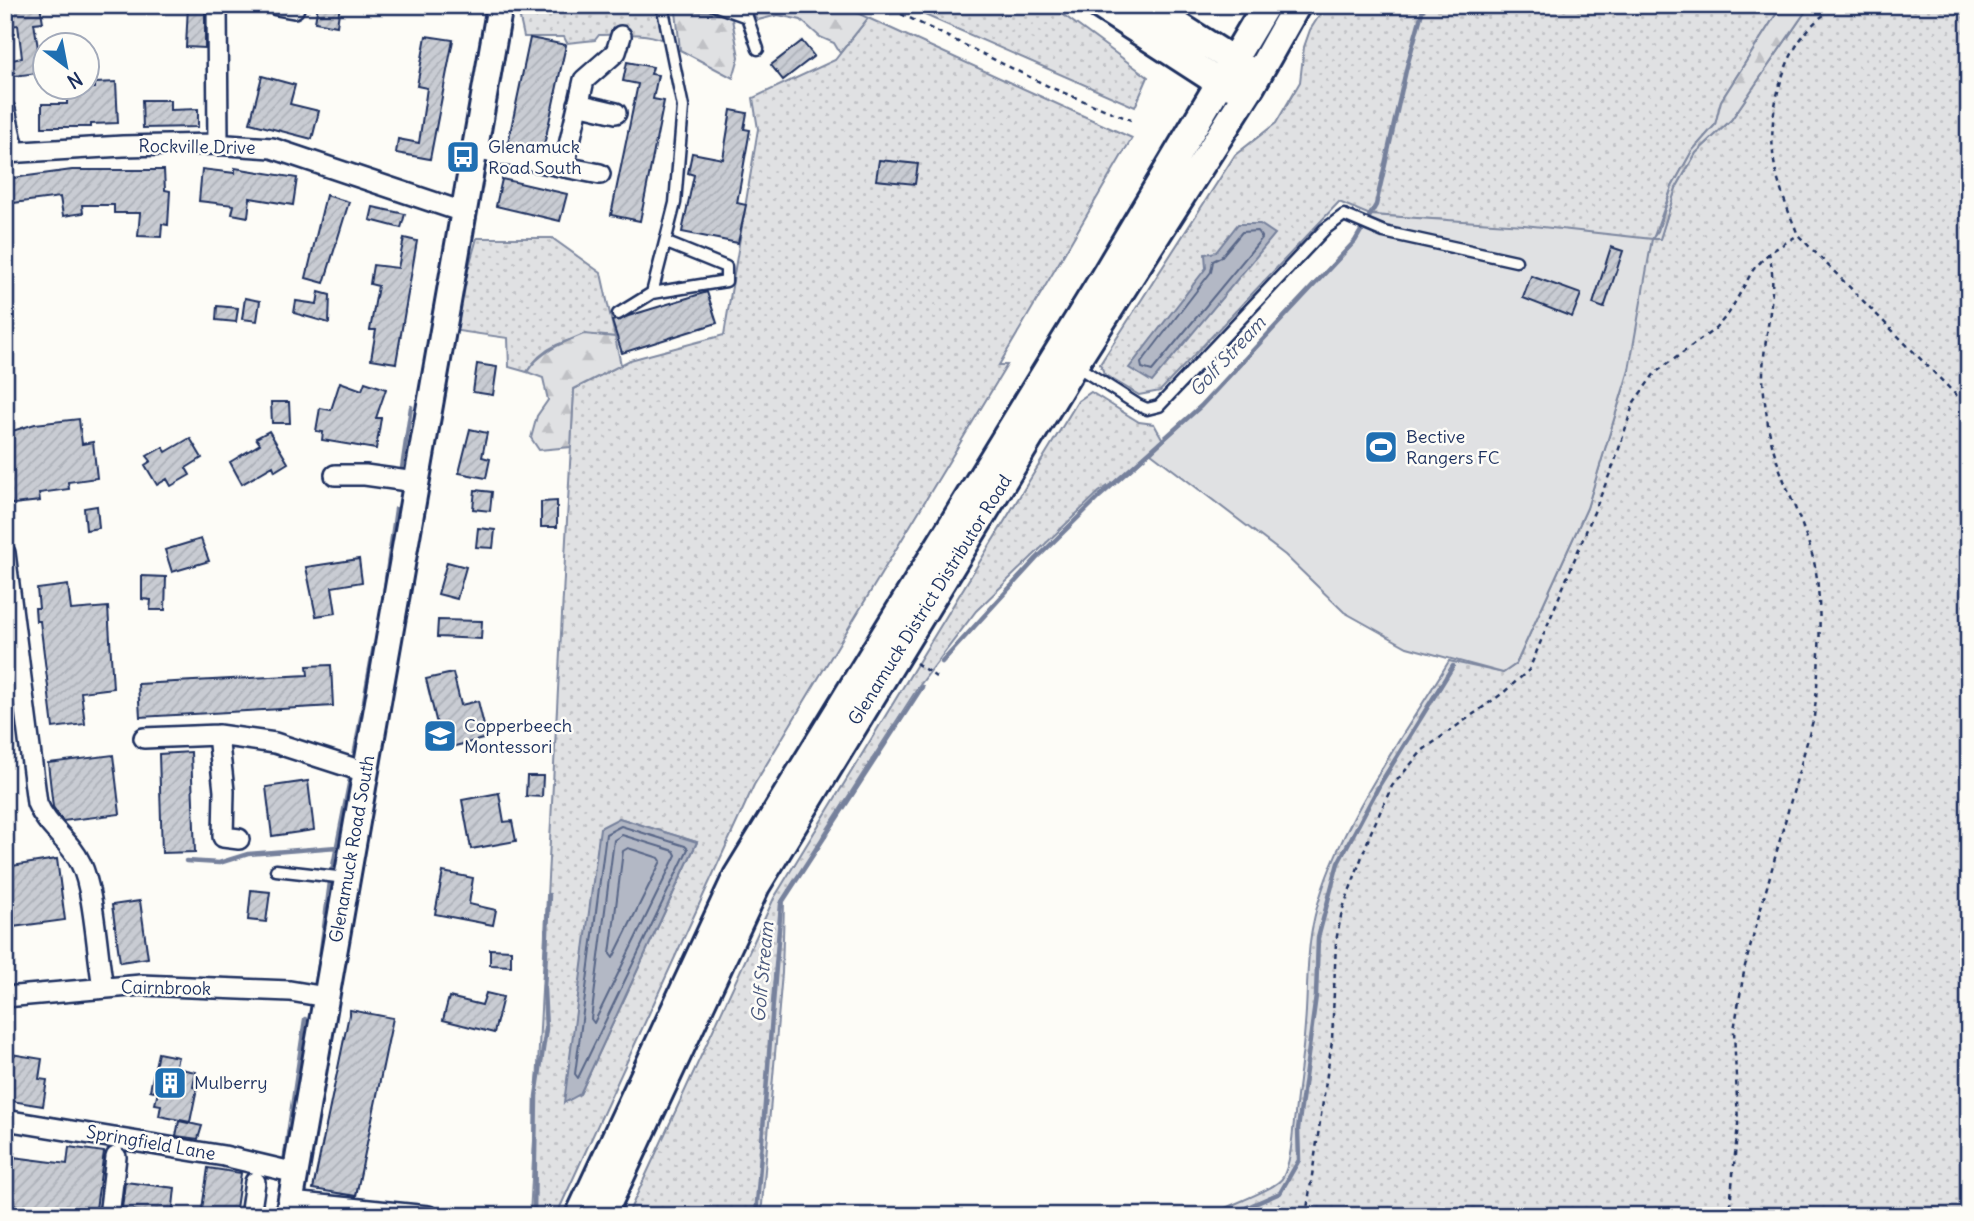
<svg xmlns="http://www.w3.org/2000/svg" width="1974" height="1221" font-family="Delius,sans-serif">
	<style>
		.grass { fill: url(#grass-dots); stroke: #7e88a0; stroke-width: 2; fill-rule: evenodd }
		.forest { fill: url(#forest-firs); stroke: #7e88a0; stroke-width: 2 }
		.park { fill: #e0e1e3; stroke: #7e88a0; stroke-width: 2 }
		.water { fill: #b3b8c5; stroke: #76819c; stroke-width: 2 }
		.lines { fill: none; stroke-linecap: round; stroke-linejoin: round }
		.shore { stroke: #586687; stroke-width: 2 }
		.stream { stroke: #76819c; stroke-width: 4.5 }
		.building { fill: url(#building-hatch); stroke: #1b2f5e; stroke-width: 2 }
		.service-casing { stroke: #1b2f5e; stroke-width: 15 }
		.minor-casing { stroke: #1b2f5e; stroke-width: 24 }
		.tertiary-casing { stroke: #1b2f5e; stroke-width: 30 }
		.secondary-casing { stroke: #1b2f5e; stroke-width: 32 }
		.path { stroke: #1b2f5e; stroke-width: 2.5; stroke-dasharray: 5 5; stroke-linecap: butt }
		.service { stroke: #fdfcf7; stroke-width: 10 }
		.minor { stroke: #fdfcf7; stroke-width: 19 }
		.tertiary { stroke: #fdfcf7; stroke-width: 24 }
		.secondary { stroke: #fdfcf7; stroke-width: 26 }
		.labels { text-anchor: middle; stroke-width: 5; stroke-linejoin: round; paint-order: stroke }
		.street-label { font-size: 18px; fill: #1b2f5e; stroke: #fdfcf7 }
		.poi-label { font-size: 18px; fill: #1b2f5e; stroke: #fdfcf7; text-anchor: start }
		.water-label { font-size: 19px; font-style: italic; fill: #49587d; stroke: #fdfcf7 }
	</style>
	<defs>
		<pattern id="grass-dots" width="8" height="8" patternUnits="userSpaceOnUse" patternTransform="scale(1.75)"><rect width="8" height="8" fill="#e0e1e3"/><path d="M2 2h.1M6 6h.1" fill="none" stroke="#c0c1c5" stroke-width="1.8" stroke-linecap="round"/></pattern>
		<pattern id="forest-firs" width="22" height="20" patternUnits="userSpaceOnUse" patternTransform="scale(1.75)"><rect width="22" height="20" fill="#e0e1e3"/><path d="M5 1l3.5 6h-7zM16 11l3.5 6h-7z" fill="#c0c1c5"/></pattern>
		<pattern id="building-hatch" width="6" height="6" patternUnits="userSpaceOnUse" patternTransform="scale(1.75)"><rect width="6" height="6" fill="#c9ccd3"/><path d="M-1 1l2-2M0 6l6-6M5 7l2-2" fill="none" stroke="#acb0b8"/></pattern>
	</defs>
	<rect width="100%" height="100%" fill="#fdfcf7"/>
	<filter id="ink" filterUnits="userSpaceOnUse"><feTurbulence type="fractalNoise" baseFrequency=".0143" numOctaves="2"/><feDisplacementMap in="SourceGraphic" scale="14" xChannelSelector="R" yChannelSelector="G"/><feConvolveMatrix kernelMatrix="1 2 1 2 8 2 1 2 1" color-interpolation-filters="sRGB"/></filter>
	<g filter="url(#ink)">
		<path class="grass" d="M 517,5 L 742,5 L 732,19 C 712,8 683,10 660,14 L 663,40 C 644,31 619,35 599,35 L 595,40 L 567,43 L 564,37 L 524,37 Z
			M 902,5 L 1050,5 L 1148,77 L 1135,107 Z
			M 1326,5 L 1782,5 L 1721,101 L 1715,125 L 1692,151 L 1672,187 L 1653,239 L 1660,238 L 1676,188 L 1696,153 L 1731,120 L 1810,5 L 1969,5 L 1969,1216 L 1284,1216 L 1279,1204 L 1253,1216 L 1209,1216 C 1225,1206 1278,1189 1283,1177 C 1292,1159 1292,1134 1295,1114 C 1298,1085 1303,1055 1305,1025 C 1308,993 1306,961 1312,929 C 1329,836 1401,741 1449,661 L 1503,673 L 1516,664 L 1587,508 L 1629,370 L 1448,220 L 1370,215 L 1339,202 L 1160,391 L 1139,395 L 1105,375 L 1100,364 L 1235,155 L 1276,123 L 1300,82 L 1304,47 L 1310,30 Z
			M 868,18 L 1132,138 L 999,365 L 1007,365 L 754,785 L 556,1216 L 530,1216 L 574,389 L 630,360 L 724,335 L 758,129 L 753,98 L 835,60 ZM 619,818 L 697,842 L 580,1094 Z
			M 477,238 L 552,238 L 601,273 L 615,337 C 580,334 546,340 527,372 L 509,367 L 508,338 L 451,330 Z
			M 1091,392 L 1139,422 L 1154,424 L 1163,440 L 1129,472 L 1099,492 L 976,611 L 917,689 L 781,901 L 784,903 L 782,973 L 761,1216 L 627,1216 L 774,898 L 1078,401 Z"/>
		<path class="forest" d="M 746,5 L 841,5 L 868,18 L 840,53 L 834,43 L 820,37 L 801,20 L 778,15 L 758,20 Z
			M 1782,5 L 1810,5 L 1731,120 L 1696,153 L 1676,188 L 1660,239 L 1652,239 L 1658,231 L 1672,187 L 1692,151 L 1715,125 L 1721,101 Z
			M 676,11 L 720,13 L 732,19 L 739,57 L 733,78 L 680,50 Z
			M 584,334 L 615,337 L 621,365 L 574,389 L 571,447 L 539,450 L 531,438 L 537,416 L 548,400 L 543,378 L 527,372 C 539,352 562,343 584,334 Z"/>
		<path class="park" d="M 1370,215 L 1524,225 L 1652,239 L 1629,370 L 1587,508 L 1516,664 L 1503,673 L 1407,647 L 1344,612 L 1285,555 L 1151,453 L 1201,406 L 1355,241 Z"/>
		<path class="water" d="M 1238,224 L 1260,224 L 1275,234 L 1152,382 L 1129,368 L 1206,268 L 1205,254 L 1216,252 Z
			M 619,818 L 697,842 L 580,1094 L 564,1103 L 600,828 Z"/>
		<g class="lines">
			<path class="shore" d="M 1257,231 L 1262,238 L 1152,371 L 1142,368 L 1141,363 L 1211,272 L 1213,261 L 1221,257 L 1242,232 Z
				M 621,826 L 685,846 L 688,849 L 578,1078 L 575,1074 L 606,834 Z
				M 622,835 L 674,851 L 676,855 L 594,1023 L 591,1019 L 614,840 Z
				M 628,848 L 659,858 L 661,861 L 613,958 L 610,954 L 623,851 Z"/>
			<path class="stream" d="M 402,468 L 411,407
				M 381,615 L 396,509
				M 942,662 L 1036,559 L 1100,496 L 1201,406 L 1355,241 L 1376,205 L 1407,66 L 1424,5
				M 353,762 L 374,646
				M 186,861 L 219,863 L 248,854 L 337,847
				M 332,871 L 351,774
				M 318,973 L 330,882
				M 284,1162 L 305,1019
				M 534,1215 L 536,1096 L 546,1029 L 544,989 L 549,895
				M 756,1216 L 781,904 L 922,687
				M 1227,1216 L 1280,1193 L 1299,1160 L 1298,1129 L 1316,996 L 1318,938 L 1338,863 L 1380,784 L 1453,666"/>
		</g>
		<path class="building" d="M 19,5 L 40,5 L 43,22 L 34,23 L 39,54 L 44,53 L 46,72 L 14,76 L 12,60 L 22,58 L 18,25 L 10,26 L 8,8 Z
			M 188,5 L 205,5 L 205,48 L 186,47 Z
			M 318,5 L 340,5 L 337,26 L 315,22 Z
			M 426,36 L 453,40 L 430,159 L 396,153 L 398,139 L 419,143 L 427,88 L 417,86 Z
			M 530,38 L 566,45 L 543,150 L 508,143 Z
			M 802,41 L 814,56 L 783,80 L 771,65 Z
			M 627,62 L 653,67 L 651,74 L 658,75 L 653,99 L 664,101 L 640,221 L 611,215 L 638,84 L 623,81 Z
			M 262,76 L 295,85 L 290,104 L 319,111 L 312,139 L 250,123 Z
			M 116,82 L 118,123 L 91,124 L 91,127 L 42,127 L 42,104 L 67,104 L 67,88 L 95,88 L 95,83 Z
			M 142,100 L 170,100 L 170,110 L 198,109 L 198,127 L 143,128 Z
			M 731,110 L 747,113 L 744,129 L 750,130 L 737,203 L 746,205 L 738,243 L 682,232 L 694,175 L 688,173 L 692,153 L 723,159 Z
			M 879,160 L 918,164 L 915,184 L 876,180 Z
			M 235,168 L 297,178 L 293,205 L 250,198 L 248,217 L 232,214 L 234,205 L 199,201 L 202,169 L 235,173 Z
			M 72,170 L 164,170 L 165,190 L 170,191 L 168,225 L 162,224 L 161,237 L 138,236 L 140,213 L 114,213 L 114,205 L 82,205 L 83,213 L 63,216 L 60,197 L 5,204 L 5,179 Z
			M 502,179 L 567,194 L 560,221 L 496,206 Z
			M 326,195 L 349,202 L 324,283 L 306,278 Z
			M 373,207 L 405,214 L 401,228 L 370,220 Z
			M 404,238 L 417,241 L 396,363 L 371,359 L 376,330 L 370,330 L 378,286 L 370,284 L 373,265 L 398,268 Z
			M 1611,247 L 1623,251 L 1604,308 L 1593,304 Z
			M 1531,276 L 1581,294 L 1572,317 L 1523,298 Z
			M 319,292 L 330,295 L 329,323 L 294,313 L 296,301 L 317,304 Z
			M 707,292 L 717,323 L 622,353 L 612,321 Z
			M 245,298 L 260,301 L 257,321 L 242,319 Z
			M 217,306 L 238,308 L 236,322 L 216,320 Z
			M 477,364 L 497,367 L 493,395 L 473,392 Z
			M 340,382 L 362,390 L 365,382 L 386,389 L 376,418 L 381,418 L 376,449 L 322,440 L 323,432 L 316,431 L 320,408 L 331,410 Z
			M 271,402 L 289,402 L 290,423 L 272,423 Z
			M 79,419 L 82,444 L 93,442 L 97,478 L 68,482 L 69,489 L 39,493 L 40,501 L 5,505 L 5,446 L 10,445 L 9,432 L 35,424 Z
			M 470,429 L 487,433 L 482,457 L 490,459 L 486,478 L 459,473 Z
			M 269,431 L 288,463 L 275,471 L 273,466 L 242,484 L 230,462 L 260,444 L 256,438 Z
			M 190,438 L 202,458 L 186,468 L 190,475 L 171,486 L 167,479 L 157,485 L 145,465 L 151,461 L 147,456 L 163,447 L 166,452 Z
			M 475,490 L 492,492 L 490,511 L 473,509 Z
			M 557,501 L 557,527 L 541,527 L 541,502 Z
			M 97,506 L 99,528 L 86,530 L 84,508 Z
			M 478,528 L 495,530 L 493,548 L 476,547 Z
			M 201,539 L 209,561 L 172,572 L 165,550 Z
			M 359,559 L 362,582 L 332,587 L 336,613 L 316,616 L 306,567 Z
			M 447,562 L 466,567 L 457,599 L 438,594 Z
			M 142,576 L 166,577 L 165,610 L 150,610 L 151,600 L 142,599 Z
			M 68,585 L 71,610 L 108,607 L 113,688 L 81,692 L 85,724 L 53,728 L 40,621 L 36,621 L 35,608 L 39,608 L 37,589 Z
			M 438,620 L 482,621 L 481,639 L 437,637 Z
			M 331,665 L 333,706 L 140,717 L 138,684 L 308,675 L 307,666 Z
			M 453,673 L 461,705 L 478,701 L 487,738 L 443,749 L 426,679 Z
			M 191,752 L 195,852 L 162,853 L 159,754 Z
			M 113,755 L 120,814 L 63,821 L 53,807 L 48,763 Z
			M 527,776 L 543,776 L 542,797 L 526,796 Z
			M 308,781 L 314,830 L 272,836 L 266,787 Z
			M 499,793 L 504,822 L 512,821 L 516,841 L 471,849 L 462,800 Z
			M 57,859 L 65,920 L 5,928 L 5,867 Z
			M 443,872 L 473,878 L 469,904 L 496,910 L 493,925 L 435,914 Z
			M 251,890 L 270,892 L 266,922 L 248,920 Z
			M 140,901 L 148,958 L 120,962 L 112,905 Z
			M 490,949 L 511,950 L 511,966 L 490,965 Z
			M 486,993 L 503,997 L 494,1033 L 443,1020 L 449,997 L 482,1005 Z
			M 350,1010 L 393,1018 L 356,1196 L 313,1189 Z
			M 5,1053 L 42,1059 L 39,1079 L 47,1080 L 43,1106 L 5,1100 Z
			M 158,1053 L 178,1057 L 175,1068 L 196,1072 L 193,1087 L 197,1088 L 190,1122 L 159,1116 L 161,1105 L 155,1104 L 158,1092 L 150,1090 Z
			M 179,1121 L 202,1126 L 198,1139 L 176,1136 Z
			M 69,1147 L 104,1152 L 95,1216 L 60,1216 L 61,1211 L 5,1204 L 5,1156 L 67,1164 Z
			M 208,1168 L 241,1173 L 235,1216 L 201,1216 Z
			M 125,1182 L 175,1188 L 172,1216 L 122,1209 Z"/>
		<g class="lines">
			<defs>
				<path id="service" d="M 714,5 L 747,17 L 758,49
					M 500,7 L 576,5
					M 652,293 L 726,281 L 726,267 L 667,243
					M 618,314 L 652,293 L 675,203 L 683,107 L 662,5
					M 1075,365 L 1138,405 L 1147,409 L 1159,406 L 1325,229 L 1344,215 L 1384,232 L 1516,261
					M 276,870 L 346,878"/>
				<path id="minor" d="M 217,5 L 218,145
					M 277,5 L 294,8
					M 578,104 L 616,113
					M 5,110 L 14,150
					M 474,149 L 600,174
					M 5,153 L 123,146 L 213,144 L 272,148 L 463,212
					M 564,167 L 584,80 L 616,52 L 621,36
					M 335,475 L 365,475 L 415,482
					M 5,553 L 37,803 C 47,828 70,840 81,864 C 94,890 97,955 103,987
					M 218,735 L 224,791 L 223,837 L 239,839
					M 144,738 L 218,735 L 275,743 L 365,772
					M 5,997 L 141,985 L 290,991 L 326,997
					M 5,1120 L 224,1156 L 296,1173
					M 291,1202 L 428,1216
					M 109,1216 L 116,1157
					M 250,1216 L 255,1182"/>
				<path id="tertiary" d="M 288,1216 L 500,5"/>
				<path id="secondary" d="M 1099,5 L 1218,82 L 1233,87
					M 1146,5 L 1245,68
					M 579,1216 L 737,876 L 1104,277 L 1266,5
					M 602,1216 L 756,886 L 1074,365 L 1252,85 L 1297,5"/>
			</defs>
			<use href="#service" class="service-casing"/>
			<use href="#minor" class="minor-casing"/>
			<use href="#tertiary" class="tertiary-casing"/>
			<use href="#secondary" class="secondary-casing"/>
			<path class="path" d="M 883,5 L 1052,88 L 1131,120
				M 1841,5 C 1789,27 1768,101 1773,153 C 1775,180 1788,210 1798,235 L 1969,408
				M 1938,5 L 1969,17
				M 916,663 L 936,677
				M 1306,1216 L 1332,1041 L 1336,941 L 1342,911 L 1371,832 L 1392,786 L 1423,750 L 1503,693 L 1529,670 L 1615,461 L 1634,402 L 1655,373 L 1715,329 L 1729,313 L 1753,270 L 1769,253 L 1798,235
				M 1729,1216 L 1738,1124 L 1734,1030 L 1745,966 L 1814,717 C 1819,674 1824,598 1813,558 C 1799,507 1774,472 1767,417 C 1765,403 1763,388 1763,375 C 1763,335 1779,292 1769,253"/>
			<use href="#service" class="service"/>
			<use href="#minor" class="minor"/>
			<use href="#tertiary" class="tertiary"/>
			<use href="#secondary" class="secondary"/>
		</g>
	</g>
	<defs>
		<symbol id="bus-square" viewBox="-11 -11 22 22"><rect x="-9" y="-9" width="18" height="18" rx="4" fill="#1f6fb2" stroke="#fdfcf7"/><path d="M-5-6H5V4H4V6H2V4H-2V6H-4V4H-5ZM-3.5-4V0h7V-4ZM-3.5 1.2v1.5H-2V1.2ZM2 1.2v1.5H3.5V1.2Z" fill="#fff"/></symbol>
		<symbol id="stadium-square" viewBox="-11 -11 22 22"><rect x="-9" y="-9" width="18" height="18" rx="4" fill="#1f6fb2" stroke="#fdfcf7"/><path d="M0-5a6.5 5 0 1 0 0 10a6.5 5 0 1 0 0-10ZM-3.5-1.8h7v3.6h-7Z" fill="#fff"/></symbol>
		<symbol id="school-square" viewBox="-11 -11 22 22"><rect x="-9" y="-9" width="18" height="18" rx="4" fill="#1f6fb2" stroke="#fdfcf7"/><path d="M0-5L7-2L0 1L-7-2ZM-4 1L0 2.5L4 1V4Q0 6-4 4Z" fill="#fff"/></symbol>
		<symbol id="building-square" viewBox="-11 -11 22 22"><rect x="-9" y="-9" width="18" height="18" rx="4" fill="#1f6fb2" stroke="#fdfcf7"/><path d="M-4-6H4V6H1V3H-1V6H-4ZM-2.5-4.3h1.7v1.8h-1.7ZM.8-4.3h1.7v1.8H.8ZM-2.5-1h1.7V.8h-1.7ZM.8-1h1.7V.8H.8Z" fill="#fff"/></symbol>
	</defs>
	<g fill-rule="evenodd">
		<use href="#bus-square" x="444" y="138" width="38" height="38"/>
		<use href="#stadium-square" x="1362" y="428" width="38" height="38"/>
		<use href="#school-square" x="421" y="717" width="38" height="38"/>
		<use href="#building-square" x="151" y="1064" width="38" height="38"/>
	</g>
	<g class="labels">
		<g class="street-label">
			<text transform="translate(197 147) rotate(1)" y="6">Rockville Drive</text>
			<text transform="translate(930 600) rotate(-58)" y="6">Glenamuck District Distributor Road</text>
			<text transform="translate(352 849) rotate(-80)" y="6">Glenamuck Road South</text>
			<text transform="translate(166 988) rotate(1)" y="6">Cairnbrook</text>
			<text transform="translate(151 1143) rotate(10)" y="6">Springfield Lane</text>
		</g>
		<g class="poi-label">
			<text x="488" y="153">Glenamuck<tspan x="488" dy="21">Road South</tspan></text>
			<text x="1406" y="443">Bective<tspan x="1406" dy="21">Rangers FC</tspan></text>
			<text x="464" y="732">Copperbeech<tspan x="464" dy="21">Montessori</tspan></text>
			<text x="194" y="1089">Mulberry</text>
		</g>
		<g class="water-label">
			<text transform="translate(1227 356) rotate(-47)" y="7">Golf Stream</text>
			<text transform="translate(762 972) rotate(-85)" y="7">Golf Stream</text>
		</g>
	</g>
	<rect width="1974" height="1221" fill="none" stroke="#fdfcf7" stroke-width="28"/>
	<rect x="14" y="14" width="1946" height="1193" fill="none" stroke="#1b2f5e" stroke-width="2.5" filter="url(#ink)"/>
	<g transform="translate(66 66) rotate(148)"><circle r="33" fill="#fdfcf7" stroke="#a3aaba" stroke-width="2"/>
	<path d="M0-5L12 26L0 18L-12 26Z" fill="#1f6fb2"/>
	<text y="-10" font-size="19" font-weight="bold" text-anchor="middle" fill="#1b2f5e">N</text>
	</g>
</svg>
